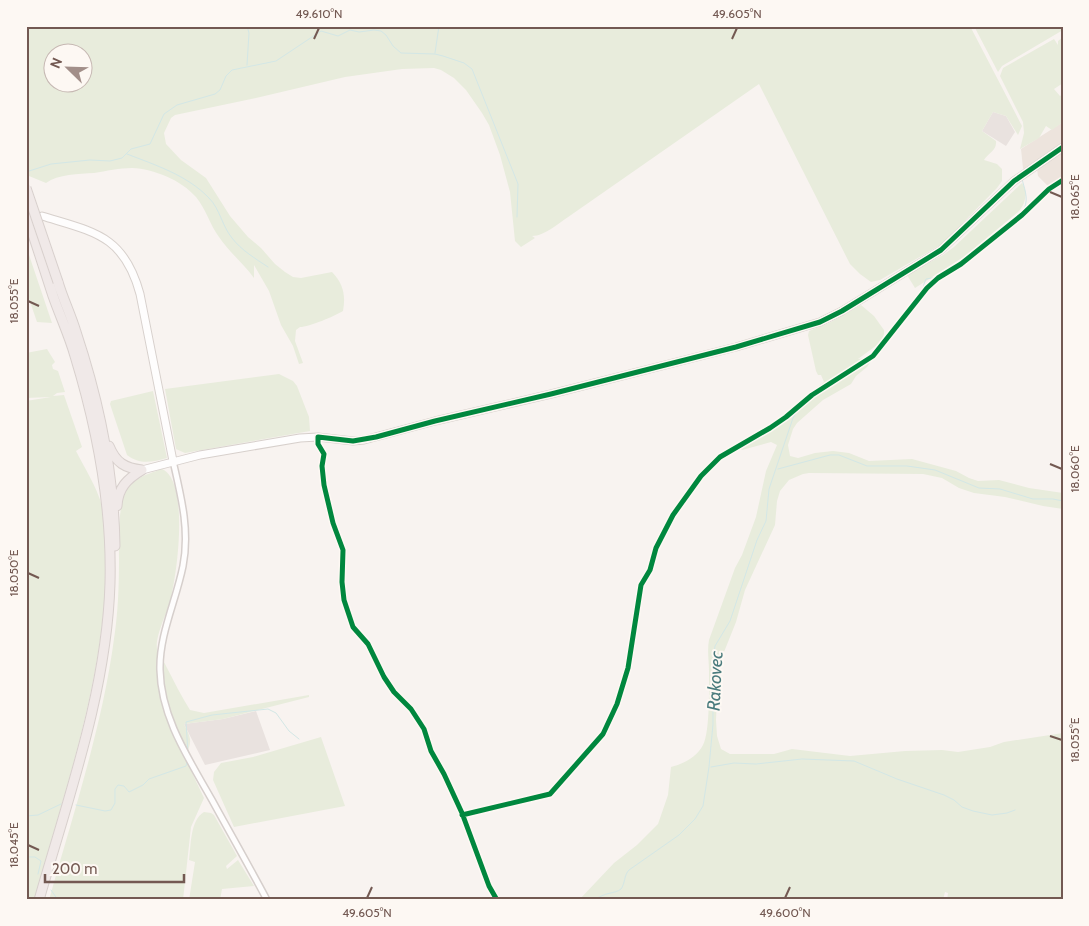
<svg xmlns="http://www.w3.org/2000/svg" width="1089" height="926" font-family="Cabin,sans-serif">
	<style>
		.residential { fill: #ede4dd }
		.industrial { fill: #e9e2df }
		.green { fill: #e8ecdc; fill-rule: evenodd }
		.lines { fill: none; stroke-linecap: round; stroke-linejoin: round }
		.stream { stroke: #d3e7e6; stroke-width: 1 }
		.street-casing { stroke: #d6cfcc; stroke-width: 8 }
		.secondary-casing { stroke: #d7d0cc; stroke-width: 9 }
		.highway-casing { stroke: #d8d0cd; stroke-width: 11 }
		.street { stroke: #fefdfd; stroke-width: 5 }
		.secondary { stroke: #fefdfd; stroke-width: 7 }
		.highway { stroke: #f0e9e8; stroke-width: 9 }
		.highway-bridge-casing { stroke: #d8d0cd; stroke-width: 11; stroke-linecap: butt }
		.highway-bridge { stroke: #f0e9e8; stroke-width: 9 }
		.cycleway-casing { stroke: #fdf8f3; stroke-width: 8 }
		.cycleway { stroke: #00873e; stroke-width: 5 }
		.ticks { fill: none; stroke: #735952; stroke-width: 2 }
		.labels { text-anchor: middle; stroke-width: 4; stroke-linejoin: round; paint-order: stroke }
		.water-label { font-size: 18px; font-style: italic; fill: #4a7b7d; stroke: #fdf8f3 }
		.neatline { fill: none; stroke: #735952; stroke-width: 2 }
		.ticks-label { font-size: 12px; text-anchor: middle; fill: #735952 }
	</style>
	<rect width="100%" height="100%" fill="#f8f3f0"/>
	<path class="residential" d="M 1063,122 L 1063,177 L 1049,187 L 1038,176 L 1037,169 L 1027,175 L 1023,168 L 1021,149 Z"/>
	<path class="industrial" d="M 993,112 L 1006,116 L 1015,132 L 1006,146 L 982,131 Z
		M 256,711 L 270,750 L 205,765 L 184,724 L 223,719 Z"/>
	<path class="green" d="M 26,26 L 970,26 L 1022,126 L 1018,135 L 1006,116 L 993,112 L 982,131 L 996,141 C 997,151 988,153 984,160 L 997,164 L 1002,169 L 1002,181 L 997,188 L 942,244 L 880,280 L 871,282 L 860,274 L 850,264 L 759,84 L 571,215 C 560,222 545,236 532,236 L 535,238 L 521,247 L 515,241 L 510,192 L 500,155 L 489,125 L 482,113 L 466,90 L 454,78 L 441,70 L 434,68 L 402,69 L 345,77 L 256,98 L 175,115 L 171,118 L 164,133 L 166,144 L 181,160 L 206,178 L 230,216 L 248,237 L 261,248 L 275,264 L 285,272 L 293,277 L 301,278 L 332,272 C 343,283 346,295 343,311 C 335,316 309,327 300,327 L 296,330 L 295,341 L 303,363 L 299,364 L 293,346 L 281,325 L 269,291 L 254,265 L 254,278 C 243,263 229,252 219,237 C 210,225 206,209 196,197 C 181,180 154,169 132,168 C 120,168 106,171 94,173 C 79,174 58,174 46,183 L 29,176 L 26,168 ZM 52,52 L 82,52 L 82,82 L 52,82 Z
		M 974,26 L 1063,26 L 1063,30 L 1002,66 L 998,72 Z
		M 1063,37 L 1063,83 L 1054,89 L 1060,96 L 1063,94 L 1063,122 L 1052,130 L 1046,126 L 1039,138 L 1020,149 L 1024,133 L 1023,122 L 1000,76 L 1003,68 L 1054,39 L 1058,45 L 1058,41 Z
		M 1022,183 C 1028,191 1026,204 1018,212 L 965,256 L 915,288 L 907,275 L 943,255 L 954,247 Z
		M 26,246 L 52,323 L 37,322 L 26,290 Z
		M 861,305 L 874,316 L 884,330 L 884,334 L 881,342 L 858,359 L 866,358 L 884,342 L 867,367 L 856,376 L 851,384 L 823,400 L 797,423 L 793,429 L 788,445 L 790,456 L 798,458 L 815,453 L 833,451 L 849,453 L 869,461 L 912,459 L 956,471 L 969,478 L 978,481 L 999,480 L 1029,488 L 1063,493 L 1063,509 L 1043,506 L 1005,497 L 974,493 L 959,488 L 942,478 L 923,474 L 809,473 L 803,474 L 789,480 L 780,491 L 777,501 L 775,525 L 745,590 L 736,622 L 722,657 L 718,677 L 716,720 L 717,736 L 721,749 L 730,754 L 774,754 L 792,749 L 850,756 L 905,751 L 942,750 L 958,752 L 990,747 L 1004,742 L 1063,733 L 1063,900 L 947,900 L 948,893 L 945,892 L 943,900 L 579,900 L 614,863 L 637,845 L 658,824 L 668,795 L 671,767 C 683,764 697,757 703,745 C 710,732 709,688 709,671 C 709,660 707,651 709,640 L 735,568 L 742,555 L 756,517 L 766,471 L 777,445 L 771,442 L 742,450 L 741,449 L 782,424 L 816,388 L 824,382 L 821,375 L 818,375 L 816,371 L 808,335 L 809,331 L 829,323 Z
		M 47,349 L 55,362 L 52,365 L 53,369 L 58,371 L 65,392 L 57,393 L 53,396 L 64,395 L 82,447 L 76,451 C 85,469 97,487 102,506 C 107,520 106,548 106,563 C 105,678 65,790 34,900 L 26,900 L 26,401 L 51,397 L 26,398 L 26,353 Z
		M 279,374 L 293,381 L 297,386 L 309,417 L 310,431 L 185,453 L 176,449 L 165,389 Z
		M 153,391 L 167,458 C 152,462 140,465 127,455 L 110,404 L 111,401 Z
		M 162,469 C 190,481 177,576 170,601 C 167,613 155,636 157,649 C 158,654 164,661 166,666 C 174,681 181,696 190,710 L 204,713 L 309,695 L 309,697 L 223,719 L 184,724 C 192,740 192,741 185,758 L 204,798 L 191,827 L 183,900 L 49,900 C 73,814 102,728 114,639 C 118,613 119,586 119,560 C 119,543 118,515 123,499 C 129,479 145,475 162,469 Z
		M 321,737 L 345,806 L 234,827 L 213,780 L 214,772 L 221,763 L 253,757 Z
		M 204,812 L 211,813 L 214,815 L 237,856 L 226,866 L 227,869 L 238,860 L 254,886 L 222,889 L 220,900 L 189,900 L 195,862 L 189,860 C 191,846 190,820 204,812 Z"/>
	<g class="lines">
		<path class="stream" d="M 247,26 L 249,33 L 247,65
			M 435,53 L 439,26
			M 127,154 C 155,165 187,175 209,198 C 220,209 222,226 232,238 C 241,250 256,259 268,267
			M 26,172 L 51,164 L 90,160 L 110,161 L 122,158 L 131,149 L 150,144 L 164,114 L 177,105 L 215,94 L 220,90 L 226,76 L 232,70 L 276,61 L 321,31 L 338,36 L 350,30 L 359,32 L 374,30 L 381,31 L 386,35 L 393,46 L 401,53 L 435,54 L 443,56 L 464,63 L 472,69 L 518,184 L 517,217
			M 825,385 L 877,351 L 923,290 L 924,284 L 926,279 L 937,277 L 951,269 L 1022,214 C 1029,200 1026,194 1022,179
			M 810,394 L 821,387
			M 778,469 L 830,455 L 839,455 L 867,466 L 907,466 L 935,470 L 979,488 L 1000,489 L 1033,499 L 1053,499 L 1063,501
			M 188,754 L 186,722 L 212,715 L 268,709 L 276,713 L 289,731 L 299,739
			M 711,767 L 734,763 L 756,764 L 802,759 L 854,761 L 897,779 L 944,795 L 954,800 L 962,807 L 973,811 L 992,815 L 1007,813 L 1015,810
			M 76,805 L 105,811 L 111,810 L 115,803 L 115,789 L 118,785 L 124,786 L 129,792 L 143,785 L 149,779 L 186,766 L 187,762
			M 26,816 L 38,815 L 61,804
			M 26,857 L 35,857 L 41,861 L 38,874
			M 51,890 L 58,900
			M 595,900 C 604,892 615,894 621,889 C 625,884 624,875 629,870 L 679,835 L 695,819 L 703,806 L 709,767 L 713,724 L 713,659 L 715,646 L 730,621 L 757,540 L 766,521 L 769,489 L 793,418 L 796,413 L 810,399"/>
		<defs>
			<path id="street" d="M 173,461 C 181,496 190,530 183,566 C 176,601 159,635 160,670 C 161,718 189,759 212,800 C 230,833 249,866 267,900"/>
			<path id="secondary" d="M 42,216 C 94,232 124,235 140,294 L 173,461
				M 142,470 L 200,455 L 300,438 L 318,437 L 353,441 L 364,440 L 435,421 L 551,394 L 736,347 L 820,322 L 842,311 L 941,250 L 1014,181 L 1063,147"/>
			<path id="highway" d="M 26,213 C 35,240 44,268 53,296 C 60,316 69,335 75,356 C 97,428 112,507 110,583 C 107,690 68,798 39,900
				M 58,282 C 63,299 71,315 76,332 C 99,401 114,473 115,546
				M 109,446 C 116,463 125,468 142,470
				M 117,506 C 118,488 127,479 142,470"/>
		</defs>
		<use href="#street" class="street-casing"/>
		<use href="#secondary" class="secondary-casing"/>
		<use href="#highway" class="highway-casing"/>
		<use href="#street" class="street"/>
		<use href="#secondary" class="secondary"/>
		<use href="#highway" class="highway"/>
		<defs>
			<path id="highway-bridge" d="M 26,188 L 58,282"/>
		</defs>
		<use href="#highway-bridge" class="highway-bridge-casing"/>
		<use href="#highway-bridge" class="highway-bridge"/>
		<defs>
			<path id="cycleway" d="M 462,815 L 550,794 L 603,734 L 617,704 L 628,668 L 641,585 L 650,570 L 656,548 L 673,515 L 701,476 L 720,457 L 770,428 L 786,417 L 812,395 L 873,356 L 927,288 L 938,278 L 961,264 L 1022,215 L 1049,189 L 1063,180
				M 497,900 L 489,886 L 462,813 L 444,774 L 431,751 L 424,729 L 411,709 L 394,692 L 384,677 L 368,644 L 353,627 L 344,600 L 342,582 L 343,550 L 333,523 L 324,485 L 322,466 L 324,454 L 318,444 L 318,437 L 353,441 L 376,437 L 435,421 L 551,394 L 736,347 L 820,322 L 842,311 L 941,250 L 1014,181 L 1063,147"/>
		</defs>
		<use href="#cycleway" class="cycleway-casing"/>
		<use href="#cycleway" class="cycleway"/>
	</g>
	<path class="ticks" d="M 314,39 L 319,28M 732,39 L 737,28M 1050,192 L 1062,197M 28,301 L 39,306M 1050,464 L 1062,469M 28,573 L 39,578M 1050,736 L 1062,740M 28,845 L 39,850M 367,898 L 372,887M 785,898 L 790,887"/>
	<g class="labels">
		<g class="water-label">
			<text transform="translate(715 681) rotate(-87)" y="6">Rakovec</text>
		</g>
	</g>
	<rect width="1089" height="926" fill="none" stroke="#fdf8f3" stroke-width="55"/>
	<g transform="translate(68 68) rotate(293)"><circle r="24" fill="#fdf8f3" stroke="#c6b8b3"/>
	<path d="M0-4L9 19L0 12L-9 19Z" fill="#a28f89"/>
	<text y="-8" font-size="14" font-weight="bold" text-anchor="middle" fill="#735952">N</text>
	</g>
	<path d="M45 874v8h139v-8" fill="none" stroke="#735952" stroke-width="2.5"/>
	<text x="52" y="874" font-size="15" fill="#735952" stroke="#fdf8f3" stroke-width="4" paint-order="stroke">200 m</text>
	<rect x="28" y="28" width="1034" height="870" class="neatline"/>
	<g class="ticks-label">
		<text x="319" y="18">49.610°N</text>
		<text x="737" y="18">49.605°N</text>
		<text transform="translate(1075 197) rotate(-90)" y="4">18.065°E</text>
		<text transform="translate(14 301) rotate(-90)" y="4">18.055°E</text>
		<text transform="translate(1075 469) rotate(-90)" y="4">18.060°E</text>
		<text transform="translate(14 573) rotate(-90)" y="4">18.050°E</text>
		<text transform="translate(1075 740) rotate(-90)" y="4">18.055°E</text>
		<text transform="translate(14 845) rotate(-90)" y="4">18.045°E</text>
		<text x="367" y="917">49.605°N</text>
		<text x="785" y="917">49.600°N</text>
	</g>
</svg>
